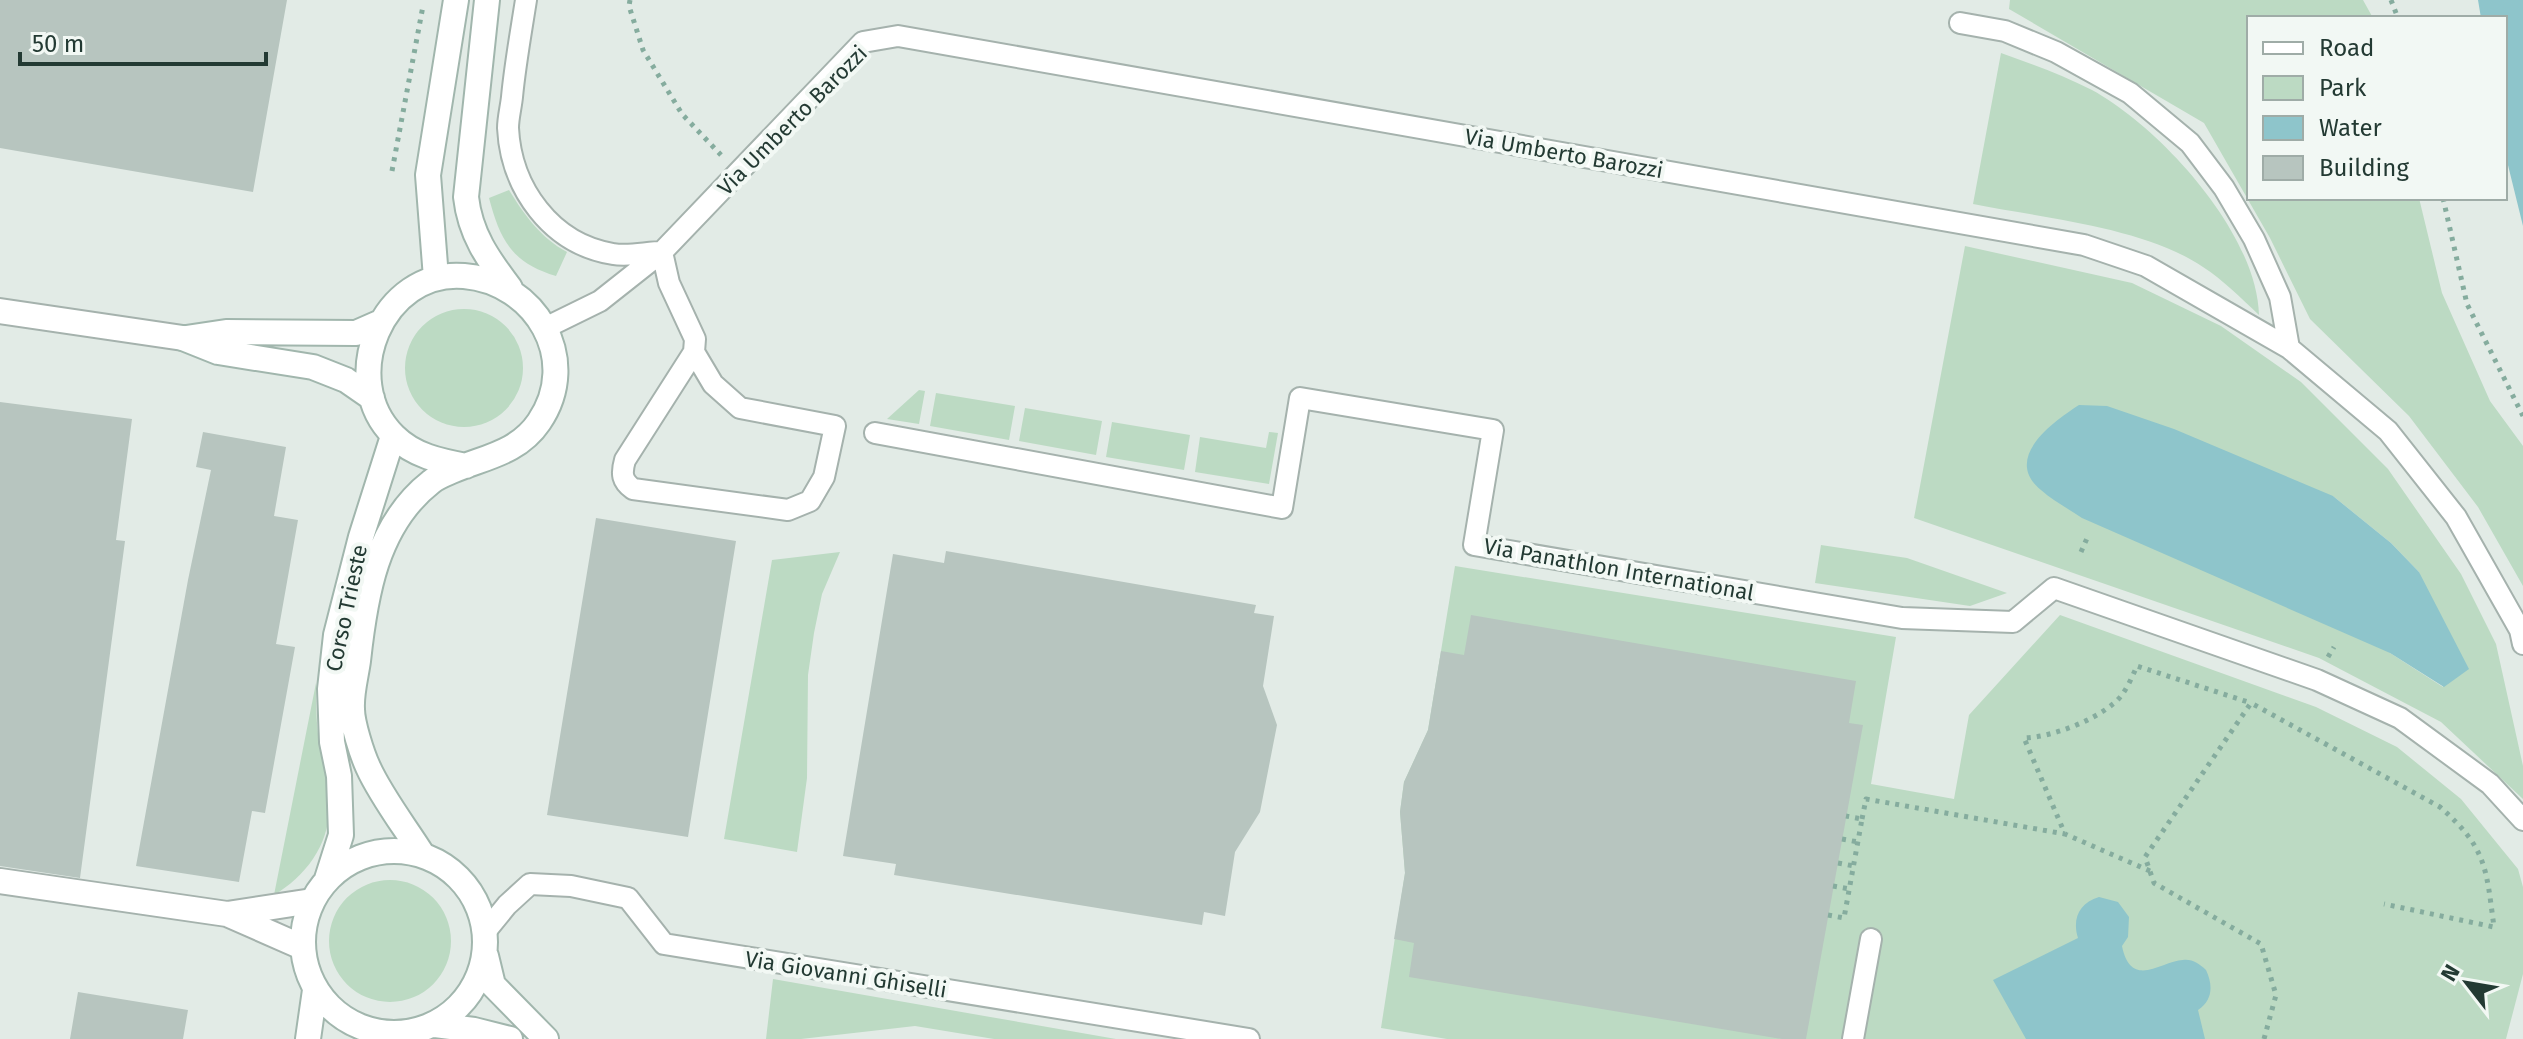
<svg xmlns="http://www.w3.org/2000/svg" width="2523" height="1039" font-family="'Fira Sans',sans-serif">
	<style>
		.green { fill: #bcdac3; fill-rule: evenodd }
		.water { fill: #8ec5cb }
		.building { fill: #b7c5bf }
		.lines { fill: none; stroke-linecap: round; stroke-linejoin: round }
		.lane-casing { stroke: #a5b2ad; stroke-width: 24 }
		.street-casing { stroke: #a5b2ad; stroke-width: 28 }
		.secondary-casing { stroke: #a1b6ad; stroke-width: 28 }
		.path { stroke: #85ac9e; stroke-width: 5; stroke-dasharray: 4 6; stroke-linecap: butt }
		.lane { stroke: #fff; stroke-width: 20 }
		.street { stroke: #fff; stroke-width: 24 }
		.secondary { stroke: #fff; stroke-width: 24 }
		.labels { text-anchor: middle; stroke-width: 8; stroke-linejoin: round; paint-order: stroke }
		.street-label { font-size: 22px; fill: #233a33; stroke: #f2f8f4 }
	</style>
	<rect width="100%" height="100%" fill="#e2ebe6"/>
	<path class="green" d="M 2010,0 L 2363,0 L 2373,18 L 2249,18 L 2249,198 L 2419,198 L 2442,293 L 2490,401 L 2523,446 L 2523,586 L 2478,507 L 2409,416 L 2310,319 L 2270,238 L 2204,123 L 2009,9 Z
		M 2001,53 C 2032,64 2063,75 2092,90 C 2161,128 2257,233 2259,315 C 2241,298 2223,280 2203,267 C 2144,227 2043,218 1973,204 Z
		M 509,190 C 525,216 541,238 567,252 L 556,276 C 512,263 500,240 489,198 Z
		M 1965,246 L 2132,283 L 2221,326 L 2301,382 L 2388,469 L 2461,574 L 2496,644 L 2523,766 L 2523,799 L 2441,722 L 2319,658 L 1914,518 ZM 2333,496 L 2391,543 L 2419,572 L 2443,687 L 2390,653 Z
		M405 368a59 59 0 1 1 118 0a59 59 0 1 1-118 0Z
		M 919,390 L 925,391 L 919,424 L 887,419 Z
		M 936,393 L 1015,406 L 1009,440 L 930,426 Z
		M 1025,408 L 1102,421 L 1096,455 L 1019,441 Z
		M 1112,422 L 1190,435 L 1184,470 L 1106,457 Z
		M 1269,432 L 1278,433 L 1269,484 L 1195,472 L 1200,437 L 1266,448 Z
		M 1821,545 L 1907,558 L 2007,593 L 1970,606 L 1815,583 Z
		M 840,552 L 822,594 L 814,633 L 808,675 L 807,778 L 797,852 L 724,839 L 772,560 Z
		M 1455,566 L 1896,637 L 1871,784 L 1954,799 L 1969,715 L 2060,615 L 2316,707 L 2397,747 L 2461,799 L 2518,869 L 2523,887 L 2523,974 L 2506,1039 L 1447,1039 L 1381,1028 L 1405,873 L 1400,812 L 1404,782 L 1428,730 Z
		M 316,683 C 316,700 316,717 318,734 C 321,759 330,784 329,809 C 329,845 305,877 274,895 Z
		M329 941a61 61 0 1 1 122 0a61 61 0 1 1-122 0Z
		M 773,979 L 1116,1039 L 994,1039 L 915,1026 L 801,1039 L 766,1039 Z"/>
	<path class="water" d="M 2478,0 L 2523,0 L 2523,226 L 2505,153 L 2505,18 L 2481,18 Z
		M 2079,405 L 2107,406 L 2174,429 L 2333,496 L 2391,543 L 2419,572 L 2469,669 L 2444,687 L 2390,653 L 2082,518 C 2069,509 2053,501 2041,490 C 2002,458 2053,422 2079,405 Z
		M 2099,897 L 2118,902 L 2129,917 L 2128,937 L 2122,946 C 2131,991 2163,960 2183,960 C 2193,959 2199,964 2206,970 C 2213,985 2213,1000 2198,1010 L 2205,1039 L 2026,1039 L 1993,980 L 2078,938 C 2072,919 2079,903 2099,897 Z"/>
	<path class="building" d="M 0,0 L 287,0 L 253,192 L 0,148 Z
		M 0,402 L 132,419 L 116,540 L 125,541 L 80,878 L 0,866 Z
		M 203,432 L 286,447 L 274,516 L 298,520 L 276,644 L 295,647 L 265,813 L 252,811 L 239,882 L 136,866 L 188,580 L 211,470 L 196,467 Z
		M 596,518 L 736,541 L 688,837 L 547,815 Z
		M 946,551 L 1256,605 L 1254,613 L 1274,616 L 1263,686 L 1277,725 L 1260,812 L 1235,852 L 1225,916 L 1204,912 L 1202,925 L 894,875 L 896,864 L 843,856 L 893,554 L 944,563 Z
		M 1471,615 L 1856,681 L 1849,723 L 1863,725 L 1806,1039 L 1782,1039 L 1409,977 L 1414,943 L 1394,939 L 1405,873 L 1400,812 L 1404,782 L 1428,730 L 1441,651 L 1464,655 Z
		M 78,992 L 188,1010 L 183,1039 L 70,1039 Z"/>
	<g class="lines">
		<defs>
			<path id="lane" d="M 526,0 C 521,32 515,65 512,97 C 511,107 508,118 508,128 C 511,188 551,244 613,254 C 629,257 647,252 662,252 L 669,283 L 695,339 L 694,352 L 713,384 L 740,408 L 835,426 L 824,477 L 810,501 L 788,510 L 633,489 C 622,481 621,474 625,460 L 694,352
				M 1960,23 L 2005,31 L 2056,52 L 2130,93 L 2190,143 L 2224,188 L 2254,239 L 2280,297 L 2289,348
				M 545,328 L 600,301 L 662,252 L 863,42 L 898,36 L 2084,245 L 2146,266 L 2289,348 L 2388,431 L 2456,517 L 2520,630 L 2523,644
				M 875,433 L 1282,508 L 1300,398 L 1493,430 L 1474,545 L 1902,618 L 2013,622 L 2054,588 L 2317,680 L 2400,718 L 2490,784 L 2523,820
				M 485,932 L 507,905 L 530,884 L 571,886 L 628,898 L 664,944 L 1249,1039
				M 1853,1039 L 1871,939"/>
			<path id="street" d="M 0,311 L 183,338
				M 0,881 L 227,914 L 302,947
				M 227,914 L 312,901"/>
			<path id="secondary" d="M 487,0 L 466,197 C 470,234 488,259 510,288
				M 436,278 L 428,175 L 456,0
				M 183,338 L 218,352 L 313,367 L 346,380 L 372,398
				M 186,338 L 226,332 L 356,333 L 381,322
				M303 942a91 91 0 1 1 182 0a91 91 0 1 1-182 0Z
				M 422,854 C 405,827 381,796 368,767 C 362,754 352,723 352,709 C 351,693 356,676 358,661 C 365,596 376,525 431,482 C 437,477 445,474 452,471 C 485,457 518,453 539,422 C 582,359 535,282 464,276 C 382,269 337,380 394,436 C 414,456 440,461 466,466
				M 327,879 L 341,835 L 339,776 L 332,742 L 330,689 L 336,635 L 361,537 L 393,436
				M 486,956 L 493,985 L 546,1039
				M 435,1025 L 474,1030 L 510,1039
				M 308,1039 L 315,990"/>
		</defs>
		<use href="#lane" class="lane-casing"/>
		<use href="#street" class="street-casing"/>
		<use href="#secondary" class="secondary-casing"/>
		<path class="path" d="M 630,0 L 629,6 L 643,50 L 682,114 L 721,155
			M 2391,0 L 2398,18
			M 392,171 L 423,6
			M 2443,198 L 2467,304 L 2523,416
			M 2081,552 L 2088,536
			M 2328,657 L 2334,647
			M 1862,819 L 1866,799 L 2065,834
			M 1842,839 L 1858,842
			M 1838,863 L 1854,866
			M 2150,871 L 2065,834 L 2024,738 C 2051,737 2091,722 2113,704 C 2125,695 2131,679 2137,666 L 2251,703
			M 1833,886 L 1850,889
			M 1828,915 L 1844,918 L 1862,819 L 1846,816
			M 2264,1039 L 2276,995 L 2261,944 L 2154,883 L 2145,857 L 2251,703 L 2440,807 C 2487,848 2486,868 2494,927 L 2384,904"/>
		<use href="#lane" class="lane"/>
		<use href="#street" class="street"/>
		<use href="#secondary" class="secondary"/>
	</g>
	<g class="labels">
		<g class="street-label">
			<text transform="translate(792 120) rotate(-45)" y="8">Via Umberto Barozzi</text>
			<text transform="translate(1564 153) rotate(10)" y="8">Via Umberto Barozzi</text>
			<text transform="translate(1619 569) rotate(10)" y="8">Via Panathlon International</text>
			<text transform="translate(346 608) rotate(-78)" y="8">Corso Trieste</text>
			<text transform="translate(846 974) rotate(9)" y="8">Via Giovanni Ghiselli</text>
		</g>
	</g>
	<rect x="2247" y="16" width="260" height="184" fill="#f2f8f4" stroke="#9faca7" stroke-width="2"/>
	<rect x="2263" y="42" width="40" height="12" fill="#ffffff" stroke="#9faca7" stroke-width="2"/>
	<text x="2319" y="56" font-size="24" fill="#233a33">Road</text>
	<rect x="2263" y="76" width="40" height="24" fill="#bcdac3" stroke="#9faca7" stroke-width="2"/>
	<text x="2319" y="96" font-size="24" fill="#233a33">Park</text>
	<rect x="2263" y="116" width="40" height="24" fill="#8ec5cb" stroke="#9faca7" stroke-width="2"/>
	<text x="2319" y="136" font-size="24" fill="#233a33">Water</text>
	<rect x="2263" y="156" width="40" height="24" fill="#b7c5bf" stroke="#9faca7" stroke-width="2"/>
	<text x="2319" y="176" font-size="24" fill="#233a33">Building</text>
	<g transform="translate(2467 983) rotate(301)" stroke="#f2f8f4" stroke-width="6" paint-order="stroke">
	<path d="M0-6L14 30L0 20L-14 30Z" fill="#233a33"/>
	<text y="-12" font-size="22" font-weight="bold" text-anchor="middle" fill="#233a33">N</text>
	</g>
	<path d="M20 52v12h246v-12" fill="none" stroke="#233a33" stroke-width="4"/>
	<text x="32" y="52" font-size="24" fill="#233a33" stroke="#f2f8f4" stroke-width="6" paint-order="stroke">50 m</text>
</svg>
